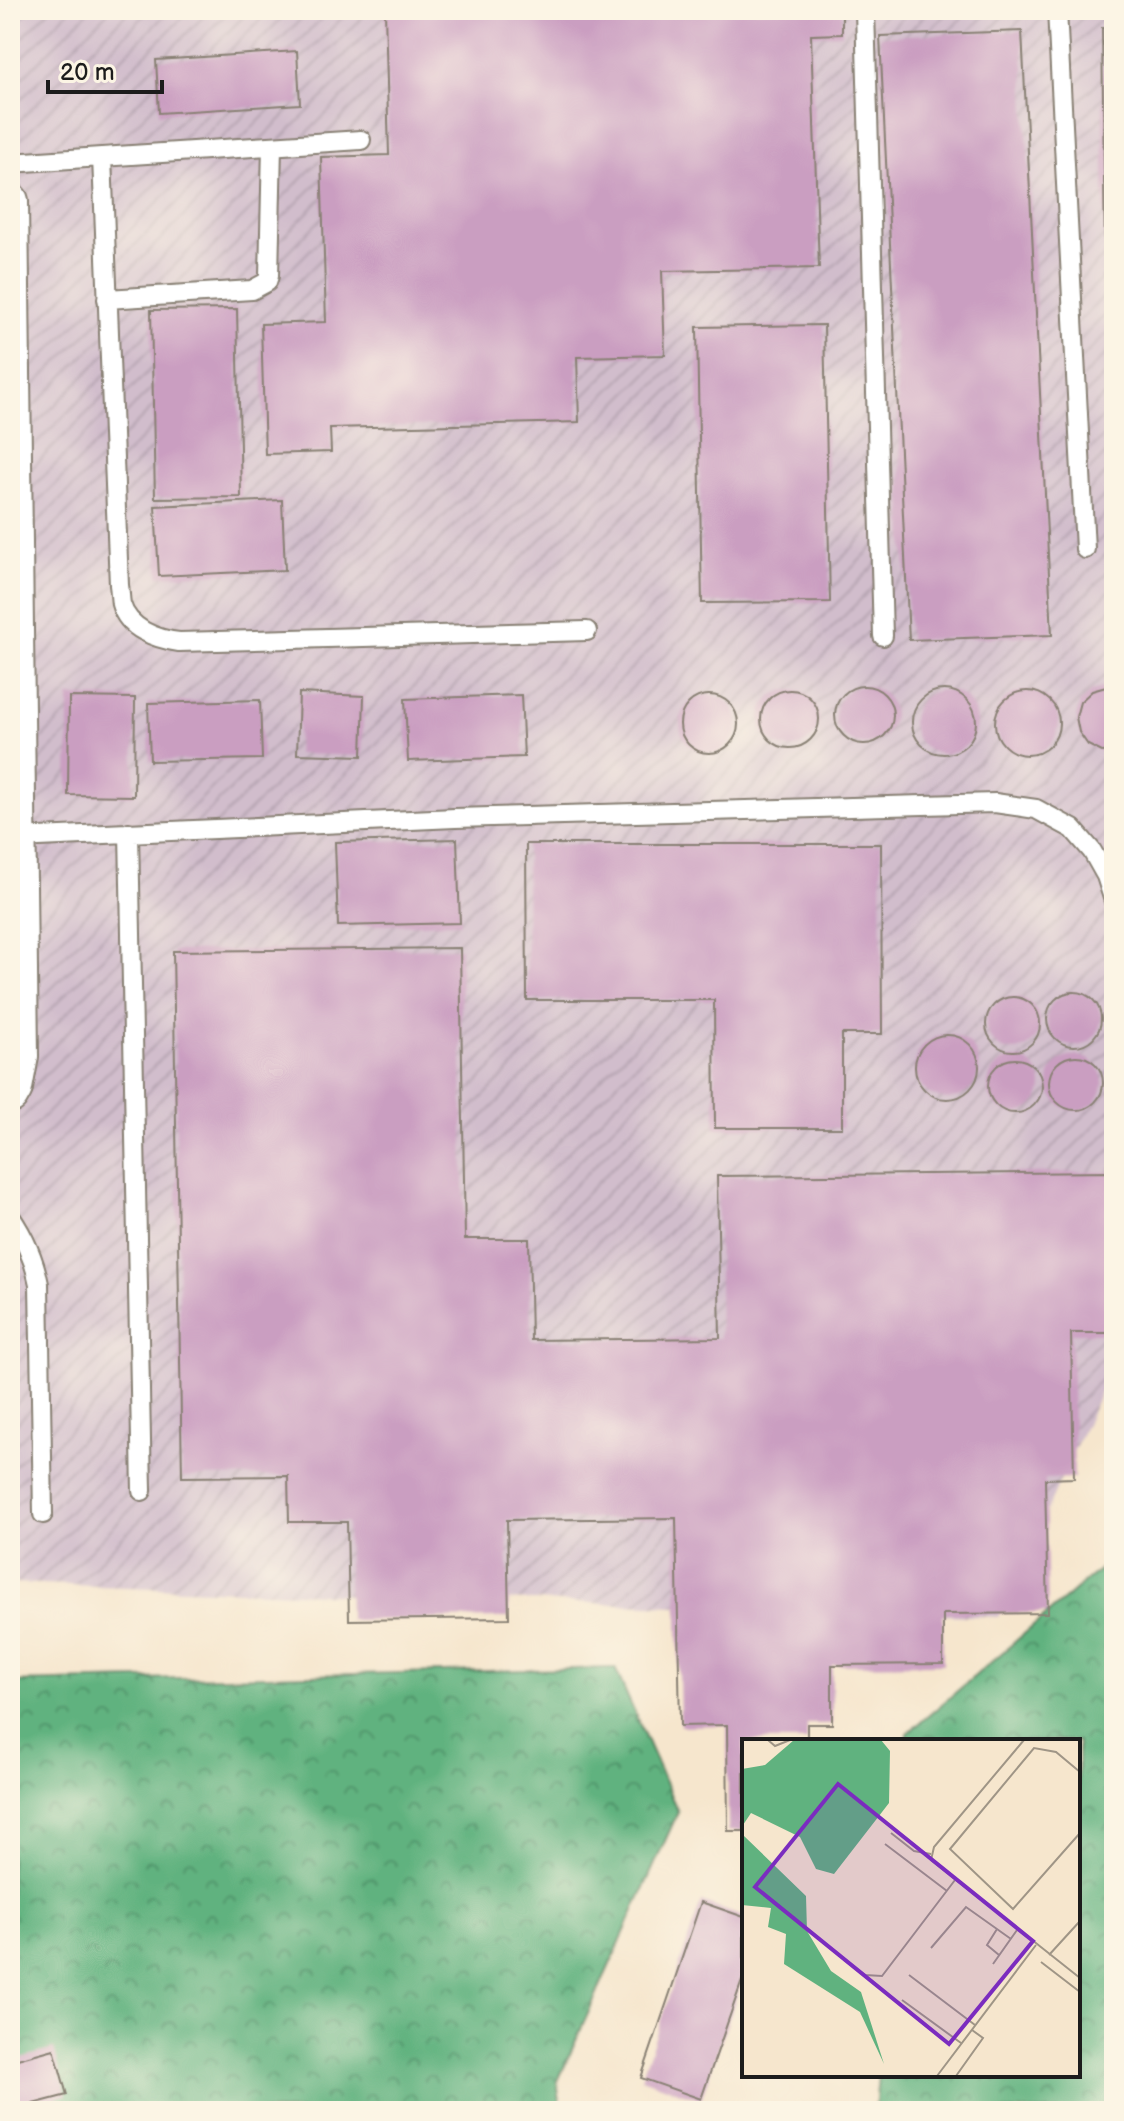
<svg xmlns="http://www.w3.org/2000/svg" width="1124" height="2121" font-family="'Balsamiq Sans',sans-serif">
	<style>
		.industrial { fill: url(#industrial-furrows) }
		.forest { fill: url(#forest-crowns); stroke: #3e674e; stroke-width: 2 }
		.building { fill: #ca9ec1 }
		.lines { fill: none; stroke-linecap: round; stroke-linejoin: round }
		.service-casing { stroke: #898174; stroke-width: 22 }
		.minor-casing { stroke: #898174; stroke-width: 40 }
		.service { stroke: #fff; stroke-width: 18 }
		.minor { stroke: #fff; stroke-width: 36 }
		.inset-road { fill: none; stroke: #9f9586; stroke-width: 2 }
		.view { fill: #7b2cbf; fill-opacity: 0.15; stroke: #7b2cbf; stroke-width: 4 }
		.inset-edge { fill: none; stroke: #1c1c1c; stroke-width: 4 }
	</style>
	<defs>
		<pattern id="industrial-furrows" width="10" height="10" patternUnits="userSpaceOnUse" patternTransform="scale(2)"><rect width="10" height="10" fill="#d1bdcc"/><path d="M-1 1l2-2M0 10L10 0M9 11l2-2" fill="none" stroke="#b3a2af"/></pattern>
		<pattern id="forest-crowns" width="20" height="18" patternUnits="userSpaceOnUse" patternTransform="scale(2)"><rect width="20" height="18" fill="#60b27f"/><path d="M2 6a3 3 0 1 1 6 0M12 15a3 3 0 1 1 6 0" fill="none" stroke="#4e9067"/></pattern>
	</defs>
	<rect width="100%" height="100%" fill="#fcf5e5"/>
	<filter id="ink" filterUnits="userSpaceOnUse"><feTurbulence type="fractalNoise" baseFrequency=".0125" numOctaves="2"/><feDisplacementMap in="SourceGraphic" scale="16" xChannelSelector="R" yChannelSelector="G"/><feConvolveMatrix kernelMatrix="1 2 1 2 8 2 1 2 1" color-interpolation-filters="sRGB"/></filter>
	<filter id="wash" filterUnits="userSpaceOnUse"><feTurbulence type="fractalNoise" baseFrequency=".006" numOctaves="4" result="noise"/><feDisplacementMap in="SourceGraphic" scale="32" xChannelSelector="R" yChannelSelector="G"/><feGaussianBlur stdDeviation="1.8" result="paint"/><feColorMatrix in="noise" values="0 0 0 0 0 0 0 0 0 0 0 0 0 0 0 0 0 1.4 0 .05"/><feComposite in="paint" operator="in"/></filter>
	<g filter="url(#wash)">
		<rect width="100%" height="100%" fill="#f6e6cd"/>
		<path class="industrial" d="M 10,10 L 1114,10 L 1114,1362 L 998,1617 L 10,1583 Z"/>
		<path class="forest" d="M 1114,1557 L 1114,2111 L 875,2111 L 878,2075 L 1078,2075 L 1078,1741 L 907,1741 L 908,1733 Z
			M 615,1668 L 678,1812 L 557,2083 L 562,2111 L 10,2111 L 10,1682 Z"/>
		<g id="blocks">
			<path class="building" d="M 419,10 L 842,10 L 842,34 L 811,35 L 819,268 L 662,271 L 665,355 L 577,357 L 579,422 L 330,428 L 331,452 L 265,454 L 261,324 L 326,322 L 321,157 L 389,155 L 385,11 Z
				M 1102,28 L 1114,28 L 1114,249 L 1105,249 Z
				M 1022,31 L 1052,635 L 909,640 L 880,36 Z
				M 297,51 L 300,104 L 159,113 L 156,60 Z
				M 237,309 L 241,497 L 155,498 L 151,310 Z
				M 824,325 L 830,602 L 702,603 L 697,327 Z
				M 282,500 L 285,570 L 159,576 L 155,506 Z
				M835 715a29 29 0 1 1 58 0a29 29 0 1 1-58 0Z
				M 1106,687 L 1114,688 L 1114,751 L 1102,752 L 1088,745 L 1079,732 L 1076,717 L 1080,702 L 1092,691 Z
				M912 722a32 32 0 1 1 64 0a32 32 0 1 1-64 0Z
				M761 719a29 29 0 1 1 58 0a29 29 0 1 1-58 0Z
				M995 723a32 32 0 1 1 64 0a32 32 0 1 1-64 0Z
				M 299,693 L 364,696 L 362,756 L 297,754 Z
				M 521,695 L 524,757 L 408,761 L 405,699 Z
				M680 724a29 29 0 1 1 58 0a29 29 0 1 1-58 0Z
				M 69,697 L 135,698 L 134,796 L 68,795 Z
				M 260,700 L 262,759 L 150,761 L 148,703 Z
				M 457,839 L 460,923 L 338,926 L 335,842 Z
				M 526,844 L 881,844 L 882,1034 L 842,1034 L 842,1128 L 715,1128 L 714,1000 L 527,1000 Z
				M 460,948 L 465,1239 L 529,1239 L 531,1340 L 720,1338 L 717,1176 L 1114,1172 L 1114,1333 L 1071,1333 L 1074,1478 L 1045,1479 L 1048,1613 L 943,1614 L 943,1664 L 832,1665 L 832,1724 L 807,1724 L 807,1741 L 744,1741 L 744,1831 L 728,1831 L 727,1725 L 680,1726 L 676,1518 L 507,1520 L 509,1618 L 349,1620 L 347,1522 L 289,1522 L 288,1476 L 182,1477 L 173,951 Z
				M1047 1019a27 27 0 1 1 54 0a27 27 0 1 1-54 0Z
				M986 1024a27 27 0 1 1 54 0a27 27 0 1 1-54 0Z
				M915 1067a32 32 0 1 1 64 0a32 32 0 1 1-64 0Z
				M1049 1083a27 27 0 1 1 54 0a27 27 0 1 1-54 0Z
				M988 1086a27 27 0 1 1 54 0a27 27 0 1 1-54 0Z
				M 701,1902 L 744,1917 L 744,1975 L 701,2099 L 641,2078 Z
				M 54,2049 L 67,2095 L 10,2110 L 10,2061 Z"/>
		</g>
	</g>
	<g filter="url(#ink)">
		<use href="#blocks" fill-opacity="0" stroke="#898174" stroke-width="2"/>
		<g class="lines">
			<defs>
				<path id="service" d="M 865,10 L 883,636
					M 1057,10 L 1085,549
					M 102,157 L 119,585 C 120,591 120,598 121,604 C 128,629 156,639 179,642 L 587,631
					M 10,163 L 361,140
					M 107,299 L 252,290 L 267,282 L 269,276 L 272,146
					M 129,832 L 142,1491
					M 17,838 L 455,818 L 995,803 L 1036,809 L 1073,829 L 1092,851 L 1106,876 L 1114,901
					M 10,1216 C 25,1238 34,1258 39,1284 L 43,1514"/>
				<path id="minor" d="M 10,201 L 20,1056 L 14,1088 L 10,1095"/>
			</defs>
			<use href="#service" class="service-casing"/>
			<use href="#minor" class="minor-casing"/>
			<use href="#service" class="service"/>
			<use href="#minor" class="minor"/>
		</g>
	</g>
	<g transform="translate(742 1739)">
		<rect width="338" height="338" fill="#f6e6cd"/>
		<path d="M 52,1 L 139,1 L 148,12 L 147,64 L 92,135 L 74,130 L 58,98 L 9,74 L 1,86 L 2,97 L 64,157 L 65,192 L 89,232 L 119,253 L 142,325 L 118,273 L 42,225 L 44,195 L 26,188 L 29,169 L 0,166 L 0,30 L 23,26 Z" fill="#60b27f"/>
		<path class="inset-road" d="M 26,1 L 33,7 L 48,1M 282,1 L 192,108 L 189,121 L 338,239M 338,33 L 314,13 L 292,9 L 208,110 L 271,170 L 338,94M 149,94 L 172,112 L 189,115M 143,105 L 205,152M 255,190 L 245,206 L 257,216M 189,209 L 224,168 L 269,200M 307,216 L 338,182M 102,221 L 123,236 L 140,237 L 213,141M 299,223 L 338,253M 251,225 L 275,191M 167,236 L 233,286M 160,261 L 219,304M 195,337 L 294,206M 214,337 L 241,299 L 230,291"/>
		<path class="view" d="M 96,45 L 291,202 L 207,305 L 13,148 Z"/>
		<rect width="338" height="338" class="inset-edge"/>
	</g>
	<rect width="1124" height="2121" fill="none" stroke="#fcf5e5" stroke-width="40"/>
	<path d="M48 80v12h114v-12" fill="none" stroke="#1c1c1c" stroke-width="4"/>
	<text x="60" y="80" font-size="24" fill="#1c1c1c" stroke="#fcf5e5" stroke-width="6" paint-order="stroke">20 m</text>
</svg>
